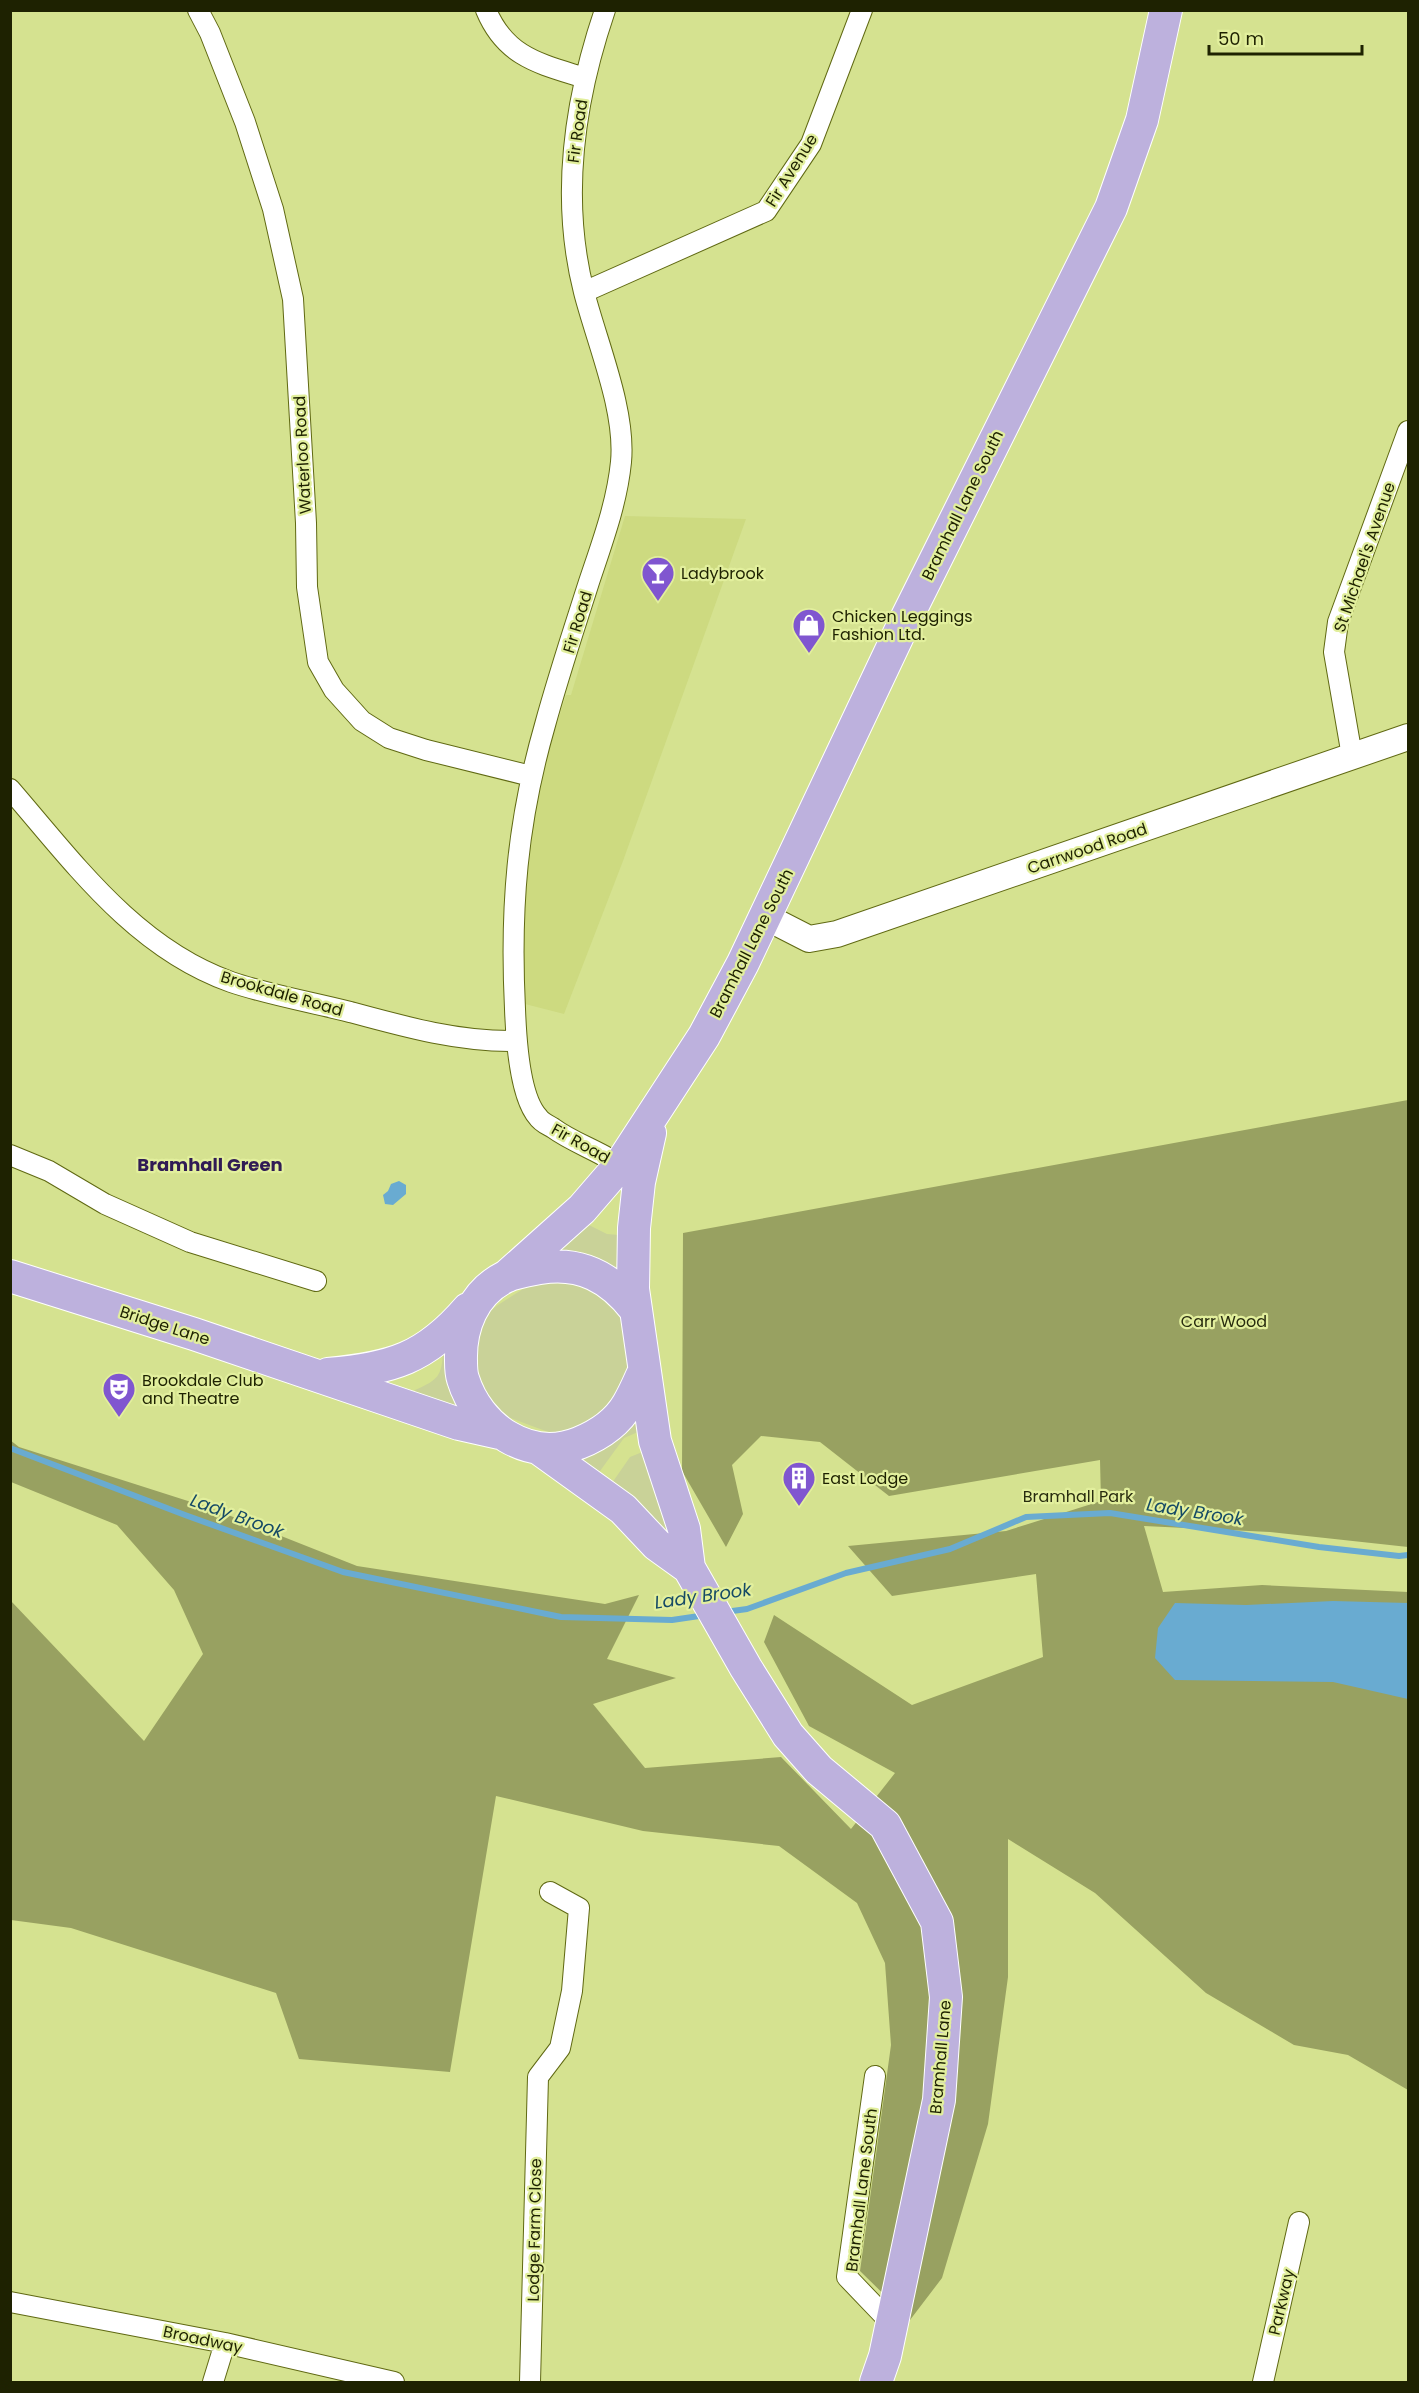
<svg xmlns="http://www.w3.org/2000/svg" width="1419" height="2393" font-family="Poppins,sans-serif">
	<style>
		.built { fill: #cdda80 }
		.green { fill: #c9d298 }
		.forest { fill: #98a161 }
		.water { fill: #69abd1 }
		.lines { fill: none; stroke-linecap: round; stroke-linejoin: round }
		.stream { stroke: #69abd1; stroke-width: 6 }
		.minor-casing { stroke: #606913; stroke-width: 22 }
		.tertiary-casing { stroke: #606913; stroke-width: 28 }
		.primary-casing { stroke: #fff; stroke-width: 34 }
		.minor { stroke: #fff; stroke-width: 20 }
		.tertiary { stroke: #fff; stroke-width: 26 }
		.primary { stroke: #bdb1dd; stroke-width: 32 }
		.labels { text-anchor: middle; stroke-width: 4.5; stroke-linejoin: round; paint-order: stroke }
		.street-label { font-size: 16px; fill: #1e2201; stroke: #e2ef9d }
		.poi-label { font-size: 16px; fill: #1e2201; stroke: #e2ef9d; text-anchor: start }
		.park-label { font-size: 16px; fill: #282c0f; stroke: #e2ef9d }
		.neighbourhood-label { font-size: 18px; font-weight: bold; fill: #301b55; stroke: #e2ef9d }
		.water-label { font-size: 18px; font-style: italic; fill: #164a65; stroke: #e2ef9d }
	</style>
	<rect width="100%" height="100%" fill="#d5e290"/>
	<path class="built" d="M 625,516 L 746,519 L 623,861 L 564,1014 L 525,1004 L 521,962 L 525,877 L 534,815 L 551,742 L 566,695 L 571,695 Z"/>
	<path class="green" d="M 583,1222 L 607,1234 L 619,1235 L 620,1271 L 548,1250 Z
		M 566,1275 L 619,1304 L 632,1374 L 605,1424 L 554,1434 L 532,1426 L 500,1414 L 476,1378 L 477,1334 L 485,1315 L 498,1305 L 534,1282 Z
		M 448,1348 L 462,1410 L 413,1396 L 415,1390 C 438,1380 442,1376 443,1351 Z
		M 638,1416 L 645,1429 L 624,1438 L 600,1471 L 594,1474 L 574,1456 Z
		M 645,1451 L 675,1524 L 660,1533 L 612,1483 L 630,1457 Z"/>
	<path class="forest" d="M 1408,1100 L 1408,1547 L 1270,1532 L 1144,1526 L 1163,1592 L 1262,1585 L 1408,1592 L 1408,2090 L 1348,2055 L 1294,2045 L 1206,1993 L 1095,1893 L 1008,1839 L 1008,1977 L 988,2124 L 942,2278 L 910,2320 L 860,2271 L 891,2045 L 885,1963 L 857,1903 L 779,1846 L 643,1831 L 496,1796 L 450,2072 L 299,2059 L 276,1993 L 71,1928 L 11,1920 L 11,1601 L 144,1741 L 203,1654 L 174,1590 L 117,1525 L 11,1482 L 10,1440 L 19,1447 L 213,1509 L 357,1566 L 605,1604 L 639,1595 L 607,1659 L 676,1678 L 593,1704 L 645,1768 L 781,1757 L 851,1829 L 895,1773 L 809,1726 L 764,1642 L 774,1615 L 912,1705 L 1043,1657 L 1036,1574 L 892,1596 L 848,1546 L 1006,1531 L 1101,1501 L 1100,1460 L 889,1496 L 820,1442 L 761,1436 L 732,1465 L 743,1514 L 726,1547 L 682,1471 L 683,1233 Z"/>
	<path class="water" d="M 399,1181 L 406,1185 L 406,1194 L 393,1205 L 385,1204 L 383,1195 L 388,1191 L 391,1184 Z
		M 1333,1601 L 1408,1603 L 1408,1699 L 1333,1682 L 1175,1680 L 1155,1658 L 1158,1628 L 1175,1603 L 1246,1605 Z"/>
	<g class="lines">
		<path class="stream" d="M 10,1448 L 185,1515 L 343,1572 L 561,1617 L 672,1620 L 706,1615
			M 725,1612 L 747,1609 L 846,1573 L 950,1549 L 1026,1517 L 1110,1513 L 1319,1547 L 1399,1556 L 1408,1555"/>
		<defs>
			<path id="minor" d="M 198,10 L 210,33 L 245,122 L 273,209 L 293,299 L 306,523 L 307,587 L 318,662 L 334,690 L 362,721 L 389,738 L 426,750 L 531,776
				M 486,10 C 506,58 541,64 585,78
				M 605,10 C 574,101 560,198 584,292 C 597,343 626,410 621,462 C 617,503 602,543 589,582 C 574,629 558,677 545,725 C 517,822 510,908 515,1009 C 516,1036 519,1096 538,1117 C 541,1122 548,1125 553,1128 C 576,1145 607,1153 628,1172
				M 584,292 L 766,211 L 811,144 L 862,10
				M 1352,756 L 1334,652 L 1338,622 L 1408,431
				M 10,789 C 74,863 135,948 231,982 C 269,995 311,1002 350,1012 C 405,1027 459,1042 516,1041
				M 10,1155 L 49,1171 L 105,1204 L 190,1242 L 316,1281
				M 875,2076 L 847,2277 L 892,2324
				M 10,2302 L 225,2343 L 394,2382
				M 213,2382 L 225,2343
				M 530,2382 L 538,2077 L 560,2048 L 572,1991 L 579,1908 L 550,1892
				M 1263,2382 L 1299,2222"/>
			<path id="tertiary" d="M 766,917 L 809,939 L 837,934 L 1408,737"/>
			<path id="primary" d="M 650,1133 L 639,1182 L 634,1228 L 633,1289 L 655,1441 L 684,1529 L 689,1568
				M 10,1276 L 194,1334 L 459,1424 L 499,1433
				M 507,1276 L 582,1209 L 620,1165 L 704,1036 L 743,963 L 904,623 L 1111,208 L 1142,120 L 1166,10
				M 635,1309 C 611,1278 581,1261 540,1268 C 529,1270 515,1272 505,1277 C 473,1293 460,1327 461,1361 C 461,1367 461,1373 463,1379 C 478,1428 529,1463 579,1443 C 599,1435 617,1423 628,1404 C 634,1394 639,1382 644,1371
				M 328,1374 C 392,1368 425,1359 468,1309
				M 541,1450 L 623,1509 L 657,1545 L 689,1568 L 746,1668 L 788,1735 L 819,1770 L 885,1825 L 937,1922 L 946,1997 L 939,2100 L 885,2356 L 876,2382"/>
		</defs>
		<use href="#minor" class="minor-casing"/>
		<use href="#tertiary" class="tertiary-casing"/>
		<use href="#primary" class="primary-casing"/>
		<use href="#minor" class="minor"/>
		<use href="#tertiary" class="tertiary"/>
		<use href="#primary" class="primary"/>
	</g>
	<defs>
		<symbol id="bar-pin" viewBox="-11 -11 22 30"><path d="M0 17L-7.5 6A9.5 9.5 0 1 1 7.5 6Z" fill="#8056d0" stroke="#e2ef9d"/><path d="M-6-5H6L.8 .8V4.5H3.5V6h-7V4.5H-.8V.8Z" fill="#fff"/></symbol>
		<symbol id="shop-pin" viewBox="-11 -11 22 30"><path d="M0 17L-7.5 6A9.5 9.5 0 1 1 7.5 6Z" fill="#8056d0" stroke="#e2ef9d"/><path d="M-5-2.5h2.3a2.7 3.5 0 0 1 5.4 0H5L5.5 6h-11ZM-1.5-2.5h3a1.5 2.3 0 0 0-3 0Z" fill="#fff"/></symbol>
		<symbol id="theatre-pin" viewBox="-11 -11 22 30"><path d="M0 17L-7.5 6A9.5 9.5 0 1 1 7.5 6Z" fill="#8056d0" stroke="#e2ef9d"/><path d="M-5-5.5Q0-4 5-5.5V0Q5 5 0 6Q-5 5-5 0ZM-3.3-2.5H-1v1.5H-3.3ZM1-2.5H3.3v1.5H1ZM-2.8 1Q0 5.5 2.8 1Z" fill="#fff"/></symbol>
		<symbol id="building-pin" viewBox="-11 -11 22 30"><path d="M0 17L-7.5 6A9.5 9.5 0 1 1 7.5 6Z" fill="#8056d0" stroke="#e2ef9d"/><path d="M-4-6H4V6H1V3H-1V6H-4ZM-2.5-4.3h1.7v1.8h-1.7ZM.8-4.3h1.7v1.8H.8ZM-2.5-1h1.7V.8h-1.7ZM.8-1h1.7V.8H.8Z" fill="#fff"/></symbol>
	</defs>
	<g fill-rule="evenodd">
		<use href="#bar-pin" x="639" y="554" width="38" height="52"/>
		<use href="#shop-pin" x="790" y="606" width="38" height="52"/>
		<use href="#theatre-pin" x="100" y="1370" width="38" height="52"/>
		<use href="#building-pin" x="780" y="1459" width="38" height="52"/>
	</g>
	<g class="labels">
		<g class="street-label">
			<text transform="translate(577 131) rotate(-82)" y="6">Fir Road</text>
			<text transform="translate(791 170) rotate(-58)" y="6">Fir Avenue</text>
			<text transform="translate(302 455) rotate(-93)" y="6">Waterloo Road</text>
			<text transform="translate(962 505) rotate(-64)" y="6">Bramhall Lane South</text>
			<text transform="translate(1364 557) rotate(-71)" y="6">St Michael's Avenue</text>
			<text transform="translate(577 622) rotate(-73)" y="6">Fir Road</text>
			<text transform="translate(1087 848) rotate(-19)" y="6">Carrwood Road</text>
			<text transform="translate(751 943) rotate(-63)" y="6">Bramhall Lane South</text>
			<text transform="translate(282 993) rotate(16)" y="6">Brookdale Road</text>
			<text transform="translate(581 1143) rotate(29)" y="6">Fir Road</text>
			<text transform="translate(165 1325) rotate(18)" y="6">Bridge Lane</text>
			<text transform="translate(940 2057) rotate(-85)" y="6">Bramhall Lane</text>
			<text transform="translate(861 2190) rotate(-83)" y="6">Bramhall Lane South</text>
			<text transform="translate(534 2230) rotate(-89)" y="6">Lodge Farm Close</text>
			<text transform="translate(1281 2302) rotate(-77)" y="6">Parkway</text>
			<text transform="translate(203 2339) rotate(12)" y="6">Broadway</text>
		</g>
		<g class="poi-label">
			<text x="681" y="579">Ladybrook</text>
			<text x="832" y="622">Chicken Leggings<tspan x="832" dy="18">Fashion Ltd.</tspan></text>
			<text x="142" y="1386">Brookdale Club<tspan x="142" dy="18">and Theatre</tspan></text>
			<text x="822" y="1484">East Lodge</text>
		</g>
		<g class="park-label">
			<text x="1224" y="1327">Carr Wood</text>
			<text x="1078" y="1502">Bramhall Park</text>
		</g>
		<g class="neighbourhood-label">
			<text x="210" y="1171">Bramhall Green</text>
		</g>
		<g class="water-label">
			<text transform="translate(1195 1512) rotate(9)" y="6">Lady Brook</text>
			<text transform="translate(237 1516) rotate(20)" y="6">Lady Brook</text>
			<text transform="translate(703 1596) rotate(-8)" y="6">Lady Brook</text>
		</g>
	</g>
	<rect width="1419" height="2393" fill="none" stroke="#1e2201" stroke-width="24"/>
	<path d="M1209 45v9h153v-9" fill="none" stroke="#1e2201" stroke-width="3"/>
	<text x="1218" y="45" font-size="18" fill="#1e2201" stroke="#e2ef9d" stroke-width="4.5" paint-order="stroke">50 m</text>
</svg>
